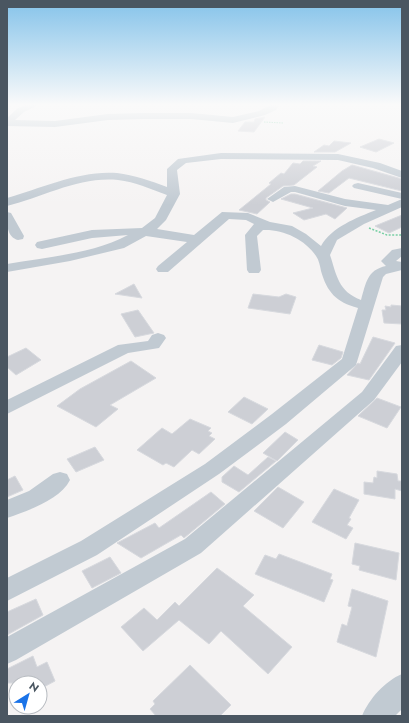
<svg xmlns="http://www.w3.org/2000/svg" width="409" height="723" font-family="Jost,sans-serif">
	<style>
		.building { fill: #cdcfd5; stroke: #d7d9de }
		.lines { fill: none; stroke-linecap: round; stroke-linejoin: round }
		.path-far1 { stroke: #7ad0a6; stroke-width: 1; stroke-dasharray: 1.5 1; stroke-linecap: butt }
		.path { stroke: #7ad0a6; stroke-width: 1.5; stroke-dasharray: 2 1.5; stroke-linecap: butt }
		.minor { fill: #c1cad2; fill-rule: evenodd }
	</style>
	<rect width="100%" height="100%" fill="#f5f3f3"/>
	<path class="building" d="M 265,117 L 254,132 L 238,131 L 245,122 L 254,122 L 255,119 Z
		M 379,139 L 394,143 L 376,152 L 360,147 Z
		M 334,141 L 351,143 L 335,152 L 314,152 L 324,145 L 329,146 Z
		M 303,161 L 321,161 L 313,166 L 317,167 L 294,185 L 283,186 L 266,198 L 266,200 L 270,202 L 257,214 L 239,210 L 271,184 L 269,183 L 281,173 L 284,174 L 293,163 L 300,164 Z
		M 352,165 L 402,179 L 402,191 L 349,178 L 329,193 L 318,191 L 342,171 Z
		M 291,194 L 295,194 L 347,208 L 335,219 L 326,214 L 304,220 L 293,213 L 313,208 L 281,199 Z
		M 402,215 L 402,227 L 389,233 L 375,226 Z
		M 134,284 L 142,298 L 115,294 Z
		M 253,294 L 279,297 L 286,294 L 296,297 L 290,314 L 248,308 Z
		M 391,305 L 402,306 L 402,324 L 384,323 L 382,310 L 386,310 L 385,306 L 391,307 Z
		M 138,310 L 154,333 L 135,337 L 121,314 Z
		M 373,337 L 395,343 L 369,380 L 347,375 L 358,363 L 360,364 Z
		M 319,345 L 343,352 L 341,358 L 332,365 L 312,360 Z
		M 26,348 L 41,360 L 16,375 L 7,367 L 7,357 Z
		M 131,361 L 156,378 L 110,405 L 118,409 L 96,427 L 57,406 L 80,389 Z
		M 244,397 L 268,409 L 252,424 L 228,412 Z
		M 377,398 L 401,407 L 387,428 L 358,416 Z
		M 190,419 L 211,428 L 208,431 L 212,433 L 209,436 L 215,439 L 199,454 L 192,450 L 174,467 L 166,463 L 163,465 L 137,450 L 162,428 L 172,434 Z
		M 285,432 L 298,440 L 277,461 L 263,453 Z
		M 95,447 L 104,460 L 76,472 L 67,459 Z
		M 268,457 L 276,461 L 239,492 L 222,482 L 222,477 L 234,466 L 248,475 Z
		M 377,471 L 397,474 L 398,481 L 402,481 L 402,491 L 395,489 L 395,499 L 364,494 L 364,482 L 373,483 L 374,477 L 377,478 Z
		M 15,476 L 23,490 L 7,497 L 7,480 Z
		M 278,487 L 304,502 L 283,528 L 254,511 Z
		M 334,489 L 359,500 L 349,518 L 351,519 L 347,525 L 353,528 L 346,539 L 312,522 Z
		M 211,492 L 225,504 L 184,538 L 181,535 L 141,558 L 117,543 L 155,523 L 159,528 Z
		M 355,543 L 399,553 L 396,580 L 359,570 L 360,566 L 352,564 Z
		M 279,554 L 332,574 L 330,579 L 333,580 L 324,602 L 255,574 L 265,555 L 276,559 Z
		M 110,557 L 121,573 L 92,588 L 82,571 Z
		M 217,568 L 254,595 L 243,606 L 292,647 L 268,674 L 221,631 L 209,644 L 179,620 L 143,651 L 121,627 L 144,608 L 157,620 L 175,602 L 179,606 Z
		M 352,589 L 388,601 L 376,657 L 337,642 L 342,624 L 347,626 L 352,607 L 348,606 Z
		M 36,599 L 43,615 L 7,635 L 7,612 Z
		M 33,656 L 37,667 L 47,662 L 55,681 L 40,689 L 40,683 L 7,683 L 7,669 Z
		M 190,665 L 231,705 L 220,716 L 156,716 L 150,709 L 155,704 L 153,701 Z"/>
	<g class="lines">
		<path class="path-far1" d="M 264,122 L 283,123"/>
		<path class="path" d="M 369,228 L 387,235 L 402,235"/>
		<path class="minor" d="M 28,104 L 40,104 L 24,112 L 15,120 L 55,121 L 108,114 L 144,113 L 191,113 L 233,117 L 259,111 L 272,104 L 280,104 L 276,110 L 265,115 L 233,123 L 191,119 L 144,119 L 108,120 L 55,127 L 7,126 L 7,118 L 18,108 Z
			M 221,153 L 338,154 L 380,163 L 402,171 L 402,178 L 373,168 L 338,160 L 221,159 L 186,163 L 177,170 L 180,194 L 166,220 L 157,229 L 194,235 L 222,212 L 248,213 L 270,222 L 292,226 L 306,234 L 321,246 C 332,227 356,218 376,210 L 345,206 L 295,192 L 291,192 L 273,202 L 267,199 L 284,187 L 295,186 L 345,199 L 388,205 L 402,199 L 354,188 L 352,186 L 354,184 L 358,183 L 402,193 L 402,207 L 364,224 L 337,240 L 330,255 C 337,276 338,291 361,300 C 366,283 367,270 386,266 L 381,261 L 392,250 L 402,248 L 402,256 L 396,261 L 402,262 L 402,270 L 386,274 L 383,277 L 356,365 L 286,424 L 219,474 L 97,555 L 7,601 L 7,578 L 81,541 L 205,464 L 272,414 L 342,359 L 358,308 C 336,302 327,292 321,271 C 320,266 319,260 316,256 C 305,239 282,229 263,230 L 257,236 L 261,270 L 259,273 L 249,273 L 247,270 L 245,235 L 254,224 L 246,220 L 229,219 L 168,272 L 158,272 L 156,269 L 158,266 L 187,242 L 146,236 L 124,248 L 70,261 L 7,272 L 7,264 C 47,257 92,254 128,235 L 92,238 L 42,249 L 37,248 L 35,245 L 37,242 L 92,230 L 142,228 L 155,218 L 167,195 C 151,189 135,182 118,180 C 80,176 43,197 7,206 L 7,198 C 42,188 80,170 117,173 C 134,175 151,181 167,187 L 167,169 L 178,159 Z
			M 7,212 L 11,213 L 24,236 L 23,239 L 18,240 C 6,237 7,222 7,212 Z
			M 158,333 L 164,335 L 166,338 L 159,348 L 128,353 L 7,414 L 7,400 L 118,345 L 148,341 L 152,335 Z
			M 402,345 L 402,362 L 374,400 L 201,553 L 16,660 L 7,664 L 7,637 L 185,539 L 362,392 L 396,346 Z
			M 60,472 L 67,474 L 70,480 C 60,500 27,511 7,518 L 7,500 L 29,491 L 53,474 Z
			M 402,674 L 402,709 L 395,716 L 362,716 C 369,699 385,681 402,674 Z"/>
	</g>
	<linearGradient id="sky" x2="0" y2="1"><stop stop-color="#85c3ea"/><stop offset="0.51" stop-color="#fafafa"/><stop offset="1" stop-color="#fafafa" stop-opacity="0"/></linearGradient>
	<rect width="409" height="205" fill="url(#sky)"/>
	<rect width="409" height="723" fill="none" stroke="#4a5661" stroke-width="16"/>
	<g transform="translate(28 695) rotate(37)"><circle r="19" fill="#ffffff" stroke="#b7bbc0"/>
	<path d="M0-3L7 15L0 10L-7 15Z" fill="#1a73e8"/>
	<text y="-6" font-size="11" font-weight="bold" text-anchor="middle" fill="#4a5661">N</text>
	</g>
</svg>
